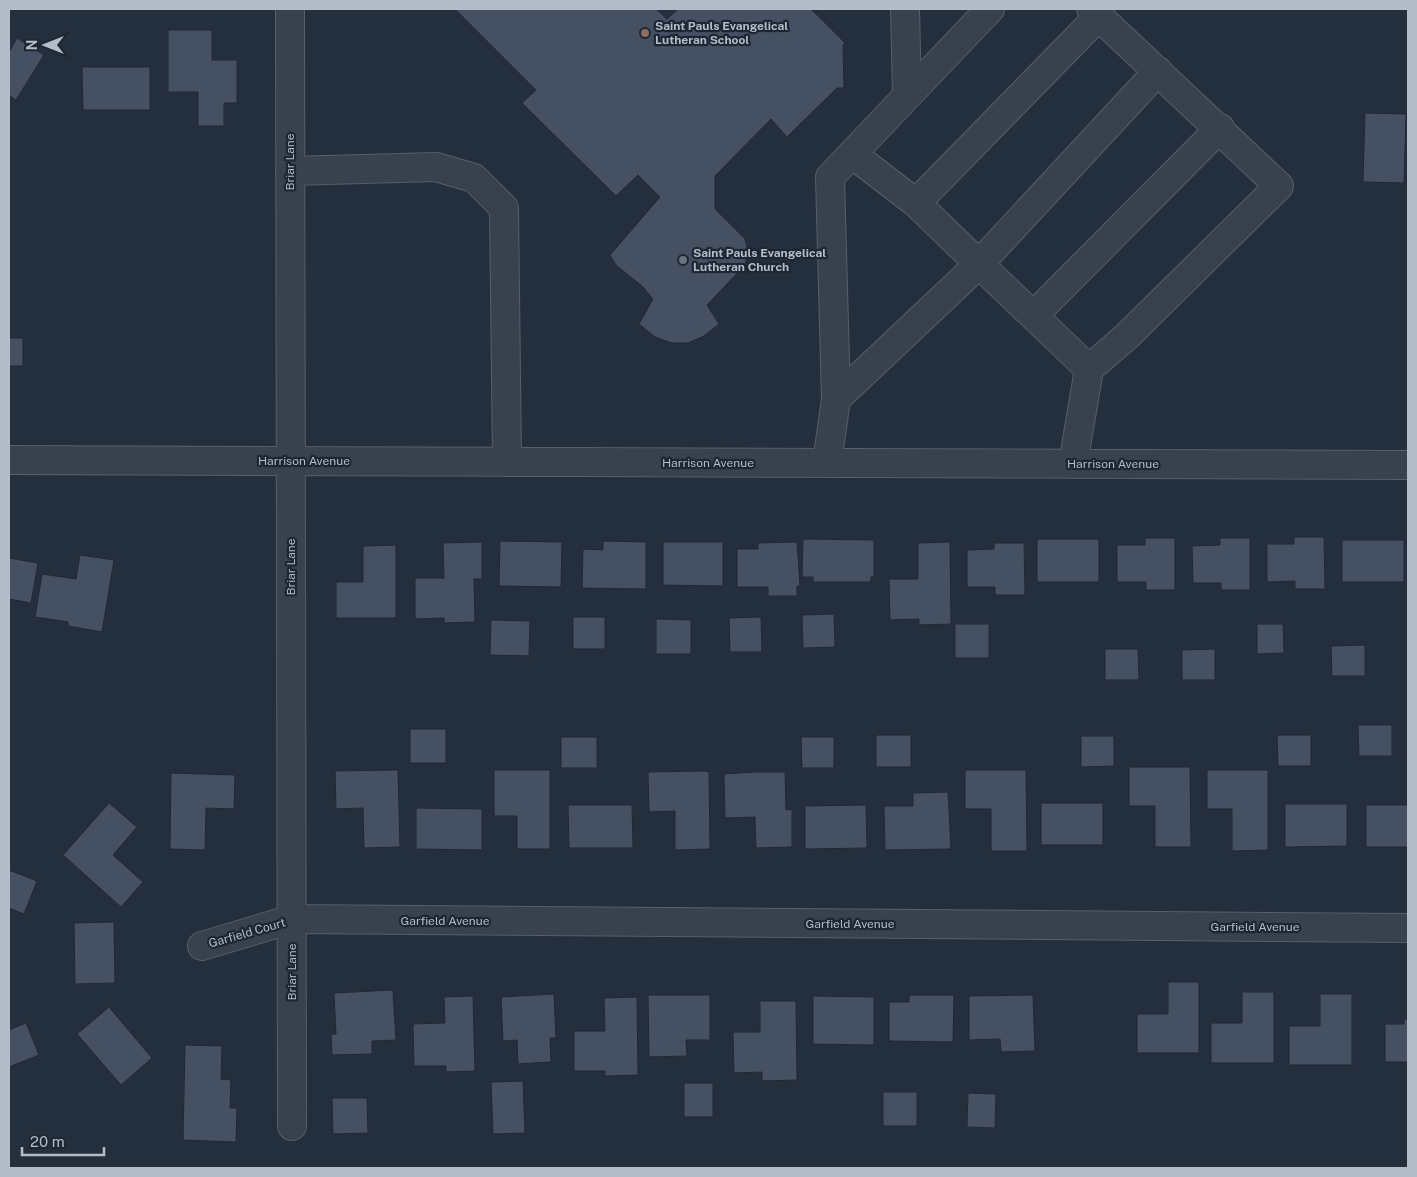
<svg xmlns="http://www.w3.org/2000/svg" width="1417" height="1177" font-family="'Public Sans',sans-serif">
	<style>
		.building { fill: #455162; stroke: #1f2835 }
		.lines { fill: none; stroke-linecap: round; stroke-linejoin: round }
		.minor-casing { stroke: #565f6c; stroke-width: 30 }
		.minor { stroke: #38414e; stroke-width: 28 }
		.education-dot { fill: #8d6e63; stroke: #1d2633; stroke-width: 2 }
		.worship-dot { fill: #6b7280; stroke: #1d2633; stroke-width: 2 }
		.labels { text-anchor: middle; stroke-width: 4.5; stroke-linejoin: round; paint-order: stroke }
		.poi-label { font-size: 12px; font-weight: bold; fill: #b4bcc9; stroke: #1d2633; text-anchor: start }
		.street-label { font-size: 12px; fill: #b4bcc9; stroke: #1d2633 }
	</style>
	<rect width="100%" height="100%" fill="#242f3e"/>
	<path class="building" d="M 455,9 L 656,9 L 667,19 L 678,9 L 811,9 L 845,43 L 843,45 L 844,88 L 837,88 L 787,137 L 771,119 L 715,176 L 715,209 L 745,239 L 748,252 L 745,265 L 707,305 L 719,324 L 704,336 L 688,343 L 672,343 L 655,337 L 639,324 L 653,299 L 643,287 L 616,265 L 610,255 L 660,197 L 638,175 L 616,196 L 522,103 L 536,90 Z
		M 168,30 L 212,30 L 212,60 L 237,60 L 237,103 L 224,103 L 224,126 L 198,126 L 198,92 L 168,92 Z
		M 17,38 L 44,55 L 16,100 L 9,95 L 9,52 Z
		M 82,67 L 150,67 L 150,110 L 83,110 Z
		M 1365,113 L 1406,114 L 1404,183 L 1363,182 Z
		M 9,338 L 23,338 L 23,366 L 9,366 Z
		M 1294,537 L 1324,537 L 1325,589 L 1295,589 L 1295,581 L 1267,582 L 1267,544 L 1294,544 Z
		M 1145,538 L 1175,538 L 1175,590 L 1146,590 L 1146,582 L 1117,582 L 1117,545 L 1145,545 Z
		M 1220,538 L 1250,538 L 1250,590 L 1221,590 L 1221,583 L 1193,583 L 1192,546 L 1220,545 Z
		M 803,539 L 874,540 L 874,577 L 871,577 L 871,582 L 813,582 L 813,577 L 802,577 Z
		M 1037,539 L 1099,539 L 1099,582 L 1037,582 Z
		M 1342,540 L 1404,540 L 1404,582 L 1342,582 Z
		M 500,541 L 562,542 L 561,587 L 499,586 Z
		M 603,541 L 646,542 L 646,589 L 582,588 L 583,549 L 603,550 Z
		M 482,542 L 482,579 L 474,579 L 475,622 L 444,623 L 444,618 L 415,619 L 415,578 L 444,578 L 443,543 Z
		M 663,542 L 723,542 L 723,586 L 663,585 Z
		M 797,542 L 800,586 L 797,586 L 797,596 L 768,596 L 768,587 L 737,587 L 737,549 L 758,549 L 758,543 Z
		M 950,542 L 951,624 L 919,625 L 919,619 L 890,620 L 889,579 L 918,579 L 918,543 Z
		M 994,543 L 1024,543 L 1025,595 L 995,595 L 995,587 L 967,587 L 967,550 L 994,549 Z
		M 396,545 L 396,618 L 336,618 L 336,582 L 363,582 L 363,546 Z
		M 80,555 L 114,560 L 102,632 L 68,626 L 68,622 L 35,617 L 42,574 L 76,579 Z
		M 9,558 L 38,563 L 31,603 L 9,599 Z
		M 834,614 L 835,647 L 803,648 L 802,615 Z
		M 573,617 L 605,617 L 605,649 L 573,649 Z
		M 761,617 L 762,652 L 730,652 L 729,618 Z
		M 656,619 L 691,620 L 691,654 L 656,654 Z
		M 491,620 L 530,621 L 529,656 L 490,655 Z
		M 955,624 L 989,624 L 989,658 L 955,658 Z
		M 1257,624 L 1283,624 L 1284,653 L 1257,654 Z
		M 1365,645 L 1365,676 L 1332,676 L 1331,646 Z
		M 1105,649 L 1138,649 L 1139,680 L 1105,680 Z
		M 1215,649 L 1215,680 L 1182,680 L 1182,650 Z
		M 1358,725 L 1392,725 L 1392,756 L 1359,756 Z
		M 410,729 L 446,729 L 446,763 L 410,763 Z
		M 876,735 L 911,735 L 911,767 L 876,767 Z
		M 1277,735 L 1311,735 L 1311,766 L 1278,766 Z
		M 1081,736 L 1114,736 L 1114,766 L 1081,767 Z
		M 561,737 L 597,737 L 597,768 L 561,768 Z
		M 801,737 L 834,737 L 834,768 L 802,768 Z
		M 1129,767 L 1190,767 L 1191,847 L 1155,847 L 1155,806 L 1129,806 Z
		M 398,770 L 400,847 L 364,848 L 363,808 L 336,809 L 335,771 Z
		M 494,770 L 550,770 L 550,849 L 517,849 L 517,816 L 494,816 Z
		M 965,770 L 1026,770 L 1027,851 L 991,851 L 991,809 L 965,809 Z
		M 1207,770 L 1268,770 L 1268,850 L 1232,851 L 1232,809 L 1207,809 Z
		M 705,771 L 709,772 L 710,849 L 675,850 L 675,811 L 649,812 L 648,772 Z
		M 754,772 L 785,772 L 786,810 L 792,809 L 792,847 L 756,848 L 755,817 L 725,818 L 724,774 Z
		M 171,773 L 235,775 L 234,809 L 206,808 L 205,850 L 170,849 Z
		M 948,792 L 951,849 L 885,850 L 884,806 L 913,806 L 913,793 Z
		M 109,803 L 137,827 L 113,855 L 143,882 L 121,907 L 63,855 Z
		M 1041,803 L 1103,803 L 1103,845 L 1041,845 Z
		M 1285,804 L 1347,804 L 1347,846 L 1285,847 Z
		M 568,805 L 632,805 L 633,848 L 569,848 Z
		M 866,805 L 867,848 L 805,849 L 805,806 Z
		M 1366,805 L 1408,805 L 1408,847 L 1366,847 Z
		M 416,808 L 482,809 L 482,850 L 416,849 Z
		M 9,870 L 37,881 L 24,914 L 9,908 Z
		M 114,922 L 115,983 L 75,984 L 74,923 Z
		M 1168,982 L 1199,982 L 1199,1053 L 1137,1053 L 1137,1014 L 1168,1014 Z
		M 393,990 L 396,1040 L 372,1041 L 372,1054 L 332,1055 L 331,1034 L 336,1034 L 334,993 Z
		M 1242,992 L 1274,992 L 1274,1063 L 1211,1063 L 1211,1023 L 1242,1023 Z
		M 554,994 L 556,1038 L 550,1038 L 551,1062 L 518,1064 L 517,1040 L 503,1041 L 501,997 Z
		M 1320,994 L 1352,994 L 1352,1065 L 1289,1065 L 1289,1026 L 1320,1026 Z
		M 648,995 L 710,995 L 710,1040 L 686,1040 L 687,1056 L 649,1057 Z
		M 909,995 L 954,995 L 953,1042 L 889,1041 L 889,1002 L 909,1002 Z
		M 1033,995 L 1035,1051 L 1001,1052 L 1000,1039 L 969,1040 L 969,996 Z
		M 473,996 L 475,1071 L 446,1072 L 446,1066 L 414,1066 L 413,1024 L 445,1023 L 444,997 Z
		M 813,996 L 874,997 L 874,1045 L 813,1044 Z
		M 637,997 L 638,1075 L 605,1076 L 605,1071 L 574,1071 L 574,1031 L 605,1031 L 604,998 Z
		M 760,1001 L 796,1001 L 797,1080 L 762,1081 L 762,1072 L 734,1073 L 733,1032 L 760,1032 Z
		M 109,1007 L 152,1058 L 121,1085 L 77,1034 Z
		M 1404,1019 L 1408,1019 L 1408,1062 L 1385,1062 L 1385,1024 L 1404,1024 Z
		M 26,1023 L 39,1055 L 9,1067 L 9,1030 Z
		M 185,1045 L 222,1046 L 221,1079 L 231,1080 L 230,1108 L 237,1108 L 236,1142 L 183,1140 Z
		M 523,1081 L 525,1133 L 493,1134 L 491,1082 Z
		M 684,1083 L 713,1083 L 713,1117 L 684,1117 Z
		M 883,1092 L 917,1092 L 917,1126 L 883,1126 Z
		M 968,1093 L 996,1094 L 995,1128 L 967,1127 Z
		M 332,1098 L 367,1098 L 368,1133 L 333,1134 Z"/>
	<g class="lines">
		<defs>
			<path id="minor" d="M 290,9 L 292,1126
				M 905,9 L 907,95
				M 290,171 L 436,167 L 474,178 L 504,208 L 507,462
				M 916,203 L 1099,16
				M 1034,315 L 1220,128
				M 1089,369 L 979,264 L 1158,71
				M 836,399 L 979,264 L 916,203 L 852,154
				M 9,460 L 1408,465
				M 827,463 L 836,399 L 830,177 L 990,9
				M 1073,464 L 1089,369 L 1127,336 L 1279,186 L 1091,9
				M 202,946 L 292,919 L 1408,928"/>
		</defs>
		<use href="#minor" class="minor-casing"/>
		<use href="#minor" class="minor"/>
	</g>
	<circle class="education-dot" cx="645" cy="33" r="5"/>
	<circle class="worship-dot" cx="683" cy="260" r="5"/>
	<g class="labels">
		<g class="poi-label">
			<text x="655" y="30">Saint Pauls Evangelical<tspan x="655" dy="14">Lutheran School</tspan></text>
			<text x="693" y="257">Saint Pauls Evangelical<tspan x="693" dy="14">Lutheran Church</tspan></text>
		</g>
		<g class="street-label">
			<text transform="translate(290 162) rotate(-90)" y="4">Briar Lane</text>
			<text x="304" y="465">Harrison Avenue</text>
			<text x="708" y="467">Harrison Avenue</text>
			<text x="1113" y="468">Harrison Avenue</text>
			<text transform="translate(291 567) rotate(-90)" y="4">Briar Lane</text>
			<text x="445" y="925">Garfield Avenue</text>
			<text x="850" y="928">Garfield Avenue</text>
			<text x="1255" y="931">Garfield Avenue</text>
			<text transform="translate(247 933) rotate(-16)" y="4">Garfield Court</text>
			<text transform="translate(292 972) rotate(-90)" y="4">Briar Lane</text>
		</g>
	</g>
	<rect width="1417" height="1177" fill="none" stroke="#b4bcc9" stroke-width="20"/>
	<g transform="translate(45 45) rotate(270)" stroke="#1d2633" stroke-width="4" paint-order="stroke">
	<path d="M0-4L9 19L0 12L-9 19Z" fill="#b4bcc9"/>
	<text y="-8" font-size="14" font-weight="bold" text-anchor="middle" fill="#b4bcc9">N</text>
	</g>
	<path d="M22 1147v8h82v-8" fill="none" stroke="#b4bcc9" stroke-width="2.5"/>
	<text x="30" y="1147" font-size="15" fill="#b4bcc9" stroke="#1d2633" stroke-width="4" paint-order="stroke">20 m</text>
</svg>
